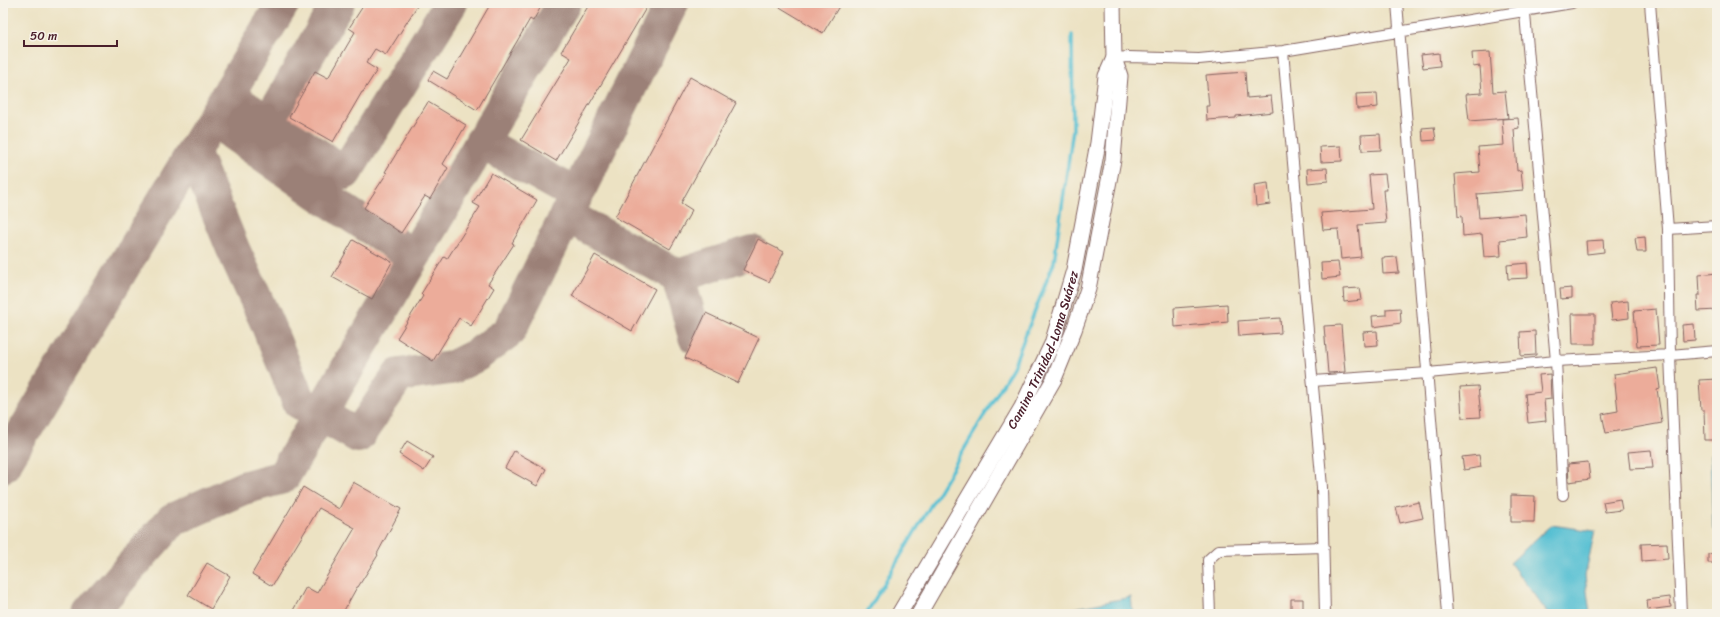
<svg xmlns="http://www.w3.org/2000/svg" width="1720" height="617" font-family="Sriracha,sans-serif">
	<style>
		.water { fill: #57c0d3; stroke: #50707f }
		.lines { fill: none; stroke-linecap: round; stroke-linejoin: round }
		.stream { stroke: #57c0d3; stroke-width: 3.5 }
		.taxiway { stroke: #9b8077; stroke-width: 34 }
		.building { fill: #ecac9a }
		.street-casing { stroke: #836360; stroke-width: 12 }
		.secondary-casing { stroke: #836360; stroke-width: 17 }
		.street { stroke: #fff; stroke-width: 10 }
		.secondary { stroke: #fff; stroke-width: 15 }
		.labels { text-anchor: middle; stroke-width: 3.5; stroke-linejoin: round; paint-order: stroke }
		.street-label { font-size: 13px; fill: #4a1f2b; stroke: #f7f3e8 }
	</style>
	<rect width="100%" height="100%" fill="#f7f3e8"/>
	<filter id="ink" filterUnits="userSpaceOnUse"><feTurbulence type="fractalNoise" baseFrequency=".025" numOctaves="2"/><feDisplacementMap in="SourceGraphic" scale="8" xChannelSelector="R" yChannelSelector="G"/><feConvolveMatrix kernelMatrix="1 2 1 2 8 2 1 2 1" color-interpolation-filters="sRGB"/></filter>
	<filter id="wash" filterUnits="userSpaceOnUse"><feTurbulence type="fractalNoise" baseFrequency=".012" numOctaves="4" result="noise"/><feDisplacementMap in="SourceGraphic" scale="16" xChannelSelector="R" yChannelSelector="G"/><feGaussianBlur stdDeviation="0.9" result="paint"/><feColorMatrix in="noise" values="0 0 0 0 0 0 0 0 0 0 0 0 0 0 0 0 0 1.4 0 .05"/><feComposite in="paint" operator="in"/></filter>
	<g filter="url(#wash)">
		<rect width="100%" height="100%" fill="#ece2c3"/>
		<path class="water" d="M 1717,454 L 1717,529 L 1713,530 L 1710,455 Z
			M 1551,525 L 1595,531 L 1585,576 L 1590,614 L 1557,614 L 1547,612 L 1510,563 Z
			M 1131,597 L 1133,614 L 1045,614 Z"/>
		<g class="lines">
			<path class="stream" d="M 866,614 L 1013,367 L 1054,262 L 1073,129 L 1072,35"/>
			<path class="taxiway" d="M 227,95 L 345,173 L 451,3
				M 216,113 L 232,133 L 319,194 L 413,256
				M 481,142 L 577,195
				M 257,143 L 338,3
				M 193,151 L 233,249 L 266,321 L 299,402 L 358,436 L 399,375 L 451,368 L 477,355 L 509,331 L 672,3
				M 566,215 L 678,276 L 695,337
				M 678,276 L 752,252
				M 3,466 L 283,3
				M 89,614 L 172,520 L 243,488 L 283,477 L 564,3"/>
		</g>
		<g id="blocks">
			<path class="building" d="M 365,3 L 419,3 L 386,55 L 375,49 L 366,63 L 377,70 L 363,92 L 362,92 L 333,142 L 289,117 L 315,71 L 328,78 L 355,32 L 349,28 Z
				M 491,3 L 543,3 L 533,21 L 530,19 L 477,110 L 428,80 L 433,71 L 447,79 Z
				M 590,3 L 649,3 L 556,161 L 521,140 L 571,58 L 561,52 Z
				M 773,3 L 841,3 L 823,33 Z
				M 1490,52 L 1493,92 L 1505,91 L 1508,118 L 1469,121 L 1466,94 L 1482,93 L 1480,66 L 1473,67 L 1472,53 Z
				M 1439,53 L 1440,66 L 1423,68 L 1421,55 Z
				M 1245,72 L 1247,98 L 1271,96 L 1273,112 L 1236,116 L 1236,118 L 1207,120 L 1206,106 L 1209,106 L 1206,75 Z
				M 690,77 L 736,103 L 681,203 L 692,210 L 670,249 L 615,217 Z
				M 1377,93 L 1378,107 L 1357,109 L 1356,94 Z
				M 428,102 L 466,125 L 443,164 L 448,168 L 430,199 L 425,196 L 401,233 L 364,208 L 387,173 L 385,172 Z
				M 1518,118 L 1519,128 L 1514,129 L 1517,171 L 1521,170 L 1523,190 L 1477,194 L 1479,218 L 1525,214 L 1527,237 L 1500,240 L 1501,256 L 1484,257 L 1482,234 L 1463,236 L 1462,216 L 1458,217 L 1455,174 L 1480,172 L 1478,147 L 1504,145 L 1502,119 Z
				M 1434,127 L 1436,140 L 1423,141 L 1422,128 Z
				M 1380,134 L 1381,150 L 1362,151 L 1361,135 Z
				M 1341,146 L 1342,161 L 1321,162 L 1320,147 Z
				M 1327,168 L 1328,181 L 1308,183 L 1307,169 Z
				M 491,173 L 537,200 L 512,243 L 514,244 L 488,284 L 494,288 L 471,326 L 459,318 L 433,361 L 397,338 L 423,296 L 421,294 L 444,257 L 447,259 L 480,207 L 473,203 Z
				M 1385,174 L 1387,190 L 1383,190 L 1386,223 L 1358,225 L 1361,257 L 1341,259 L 1338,229 L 1323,230 L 1321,213 L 1372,209 L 1369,175 Z
				M 1268,183 L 1270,204 L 1256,206 L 1254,185 Z
				M 1645,237 L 1646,252 L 1637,252 L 1635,238 Z
				M 758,239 L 784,252 L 769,282 L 743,270 Z
				M 353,240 L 392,262 L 372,299 L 332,277 Z
				M 1603,240 L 1604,252 L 1587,254 L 1586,241 Z
				M 595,255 L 655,289 L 632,331 L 572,296 Z
				M 1397,257 L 1399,273 L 1383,274 L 1382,258 Z
				M 1338,262 L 1340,277 L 1322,279 L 1321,263 Z
				M 1527,263 L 1528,278 L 1508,279 L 1507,265 Z
				M 1717,273 L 1717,288 L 1716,288 L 1717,310 L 1698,311 L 1697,295 L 1700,295 L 1699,275 Z
				M 1360,288 L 1362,300 L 1344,302 L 1343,289 Z
				M 1572,288 L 1572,298 L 1561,299 L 1560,289 Z
				M 1628,301 L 1629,318 L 1612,320 L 1610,303 Z
				M 1227,304 L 1228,322 L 1175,327 L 1174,308 Z
				M 1400,308 L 1401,323 L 1373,327 L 1372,316 L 1386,315 L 1386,309 Z
				M 1656,309 L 1659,345 L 1637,346 L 1634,311 Z
				M 706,313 L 759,338 L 738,383 L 685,358 Z
				M 1572,314 L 1595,314 L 1595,344 L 1573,344 Z
				M 1280,318 L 1281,333 L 1239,336 L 1238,321 Z
				M 1694,324 L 1695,340 L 1683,341 L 1682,325 Z
				M 1341,325 L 1345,372 L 1328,373 L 1324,326 Z
				M 1377,331 L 1378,345 L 1364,346 L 1363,332 Z
				M 1535,331 L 1536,355 L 1521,356 L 1520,332 Z
				M 1657,368 L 1660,388 L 1657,389 L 1662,423 L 1606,433 L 1602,414 L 1618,411 L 1614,374 Z
				M 1550,374 L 1551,399 L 1544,400 L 1546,421 L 1528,423 L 1525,394 L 1541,392 L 1539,375 Z
				M 1717,379 L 1717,440 L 1705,440 L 1704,410 L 1701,410 L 1699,380 Z
				M 1478,386 L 1481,417 L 1462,418 L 1460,387 Z
				M 407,441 L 433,457 L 424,471 L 399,454 Z
				M 1651,450 L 1653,468 L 1630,469 L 1628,452 Z
				M 514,451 L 546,469 L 537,486 L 505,468 Z
				M 1479,455 L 1481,467 L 1464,470 L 1462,457 Z
				M 1588,462 L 1590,479 L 1569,482 L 1568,464 Z
				M 353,482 L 401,509 L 377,554 L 378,555 L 358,587 L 357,587 L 342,614 L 291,614 L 306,587 L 317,593 L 355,528 L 319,508 L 272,586 L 252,574 L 303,487 L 339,509 Z
				M 1511,495 L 1535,496 L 1534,522 L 1511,522 Z
				M 1620,499 L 1622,510 L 1605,512 L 1603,502 Z
				M 1419,502 L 1423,518 L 1400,523 L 1396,507 Z
				M 1667,543 L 1668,559 L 1642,561 L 1641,544 Z
				M 1717,553 L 1717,563 L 1708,563 L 1708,554 Z
				M 207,563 L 230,576 L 211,609 L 188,595 Z
				M 1670,597 L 1671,607 L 1648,610 L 1647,600 Z
				M 1291,599 L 1303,599 L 1303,614 L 1291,614 Z"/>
		</g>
	</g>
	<g filter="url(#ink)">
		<use href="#blocks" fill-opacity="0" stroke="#836360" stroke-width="1"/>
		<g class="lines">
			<defs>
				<path id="street" d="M 1397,3 L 1447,614
					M 1524,3 L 1556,361 L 1563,495
					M 1650,3 L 1668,229
					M 1283,51 L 1322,487 L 1325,614
					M 1114,58 L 1129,57 L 1199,59 L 1283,51 L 1572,3
					M 1313,381 L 1428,373 L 1556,361 L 1670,355 L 1717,351
					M 1210,614 L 1208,560 L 1219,550 L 1324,547
					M 1681,614 L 1670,355 L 1668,229 L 1717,226"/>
				<g id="secondary">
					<path id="s1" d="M 899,614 L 1022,407 L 1052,344 L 1074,270 L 1098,143 L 1106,76 L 1114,58"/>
					<path d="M 919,614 L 1054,379 L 1074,330 L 1088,289 L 1113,160 L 1120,76 L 1114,58 L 1113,3"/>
				</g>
			</defs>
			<use href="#street" class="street-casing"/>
			<use href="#secondary" class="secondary-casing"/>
			<use href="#street" class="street"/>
			<use href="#secondary" class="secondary"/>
		</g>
	</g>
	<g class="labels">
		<g class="street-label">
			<text dy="5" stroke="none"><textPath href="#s1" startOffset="302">Camino Trinidad-Loma Suárez</textPath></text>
		</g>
	</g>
	<rect width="1720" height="617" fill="none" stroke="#f7f3e8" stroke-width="16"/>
	<path d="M24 40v6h93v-6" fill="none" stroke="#4a1f2b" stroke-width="2"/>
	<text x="30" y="40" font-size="12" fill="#4a1f2b" stroke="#f7f3e8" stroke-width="3" paint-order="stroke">50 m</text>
</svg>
